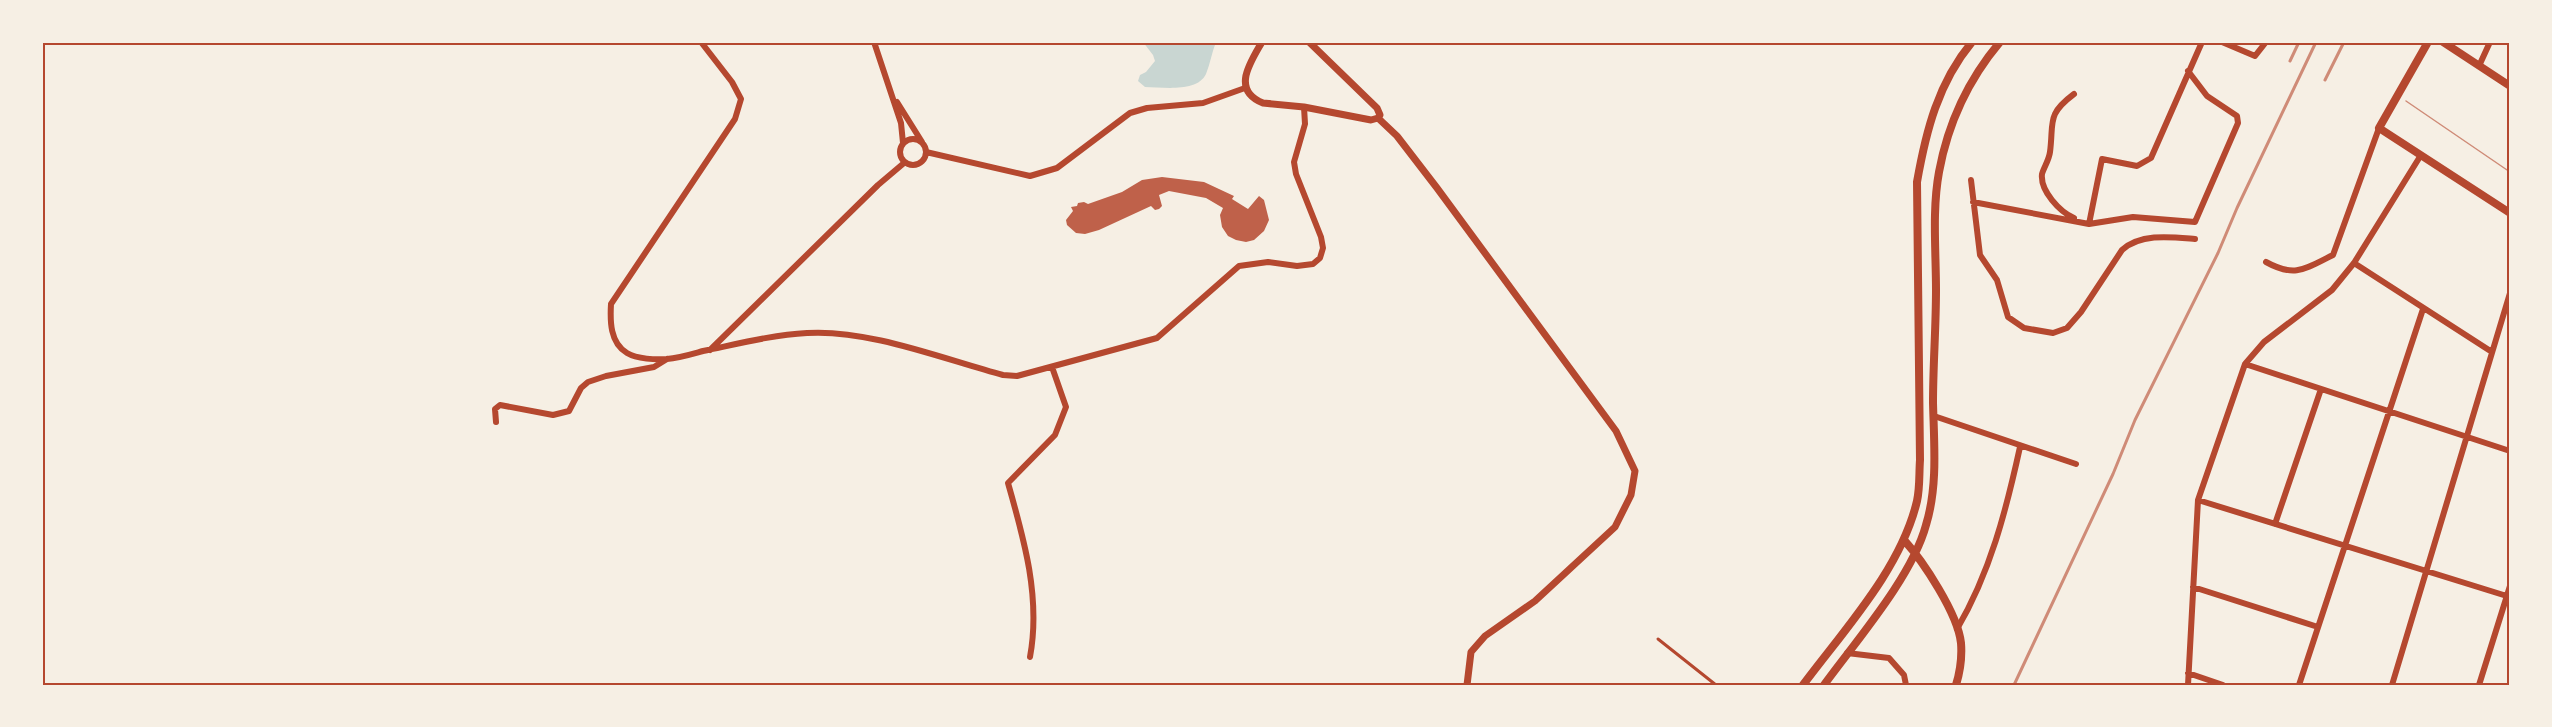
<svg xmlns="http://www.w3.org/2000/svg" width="2552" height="727" font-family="Rubik,sans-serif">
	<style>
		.water { fill: #c9d6d2 }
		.building { fill: #bf614a }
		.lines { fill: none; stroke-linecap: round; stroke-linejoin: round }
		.service { stroke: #b5482f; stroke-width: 3 }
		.minor { stroke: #b5482f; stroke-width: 6 }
		.tertiary { stroke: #b5482f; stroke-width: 7 }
		.secondary { stroke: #b5482f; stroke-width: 8 }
		.tram { stroke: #cf8b77; stroke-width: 1.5 }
		.rail { stroke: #cf8b77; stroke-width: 3 }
		.neatline { fill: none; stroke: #b5482f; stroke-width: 2 }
	</style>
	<rect width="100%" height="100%" fill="#f6efe4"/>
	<path class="water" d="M 1143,42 L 1216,42 C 1212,52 1210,64 1206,74 C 1197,93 1162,87 1145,87 L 1138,81 L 1140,75 L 1146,72 L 1155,61 L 1153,55 Z"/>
	<path class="building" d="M 1162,177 L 1204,182 L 1234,196 L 1232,199 L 1248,209 L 1259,196 L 1264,200 L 1269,220 L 1264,231 L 1254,240 L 1246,242 L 1236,240 L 1228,236 L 1222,227 L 1220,215 L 1223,208 L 1206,198 L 1169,191 L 1159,195 L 1162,206 L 1159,209 L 1155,210 L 1151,206 L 1099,230 L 1085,234 L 1076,233 L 1067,225 L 1066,220 L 1073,211 L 1071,207 L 1077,206 L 1078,203 L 1084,202 L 1088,204 L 1122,192 L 1142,180 Z"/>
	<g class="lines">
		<path class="service" d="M 1658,639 L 1716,685"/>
		<path class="minor" d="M 701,42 L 732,82 L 741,99 L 735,119 L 611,304 C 610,321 610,343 627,353 C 637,359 656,360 667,359 C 679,358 692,354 703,351 C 737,344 772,335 807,333 C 868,329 943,359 1003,375 L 1017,376 L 1157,338 L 1239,266 L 1268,262 L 1297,266 L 1313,264 L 1320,258 L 1323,248 L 1321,237 L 1296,174 L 1294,162 L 1305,124 L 1304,107
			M 874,42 L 901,123 L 903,143
			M 2222,42 L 2255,56 L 2266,42
			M 2479,66 L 2490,42
			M 2074,94 C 2046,115 2054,122 2050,152 C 2049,160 2044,167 2042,174 C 2040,191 2060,212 2074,218
			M 897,102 L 922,142
			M900 152a13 13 0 1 1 26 0a13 13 0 1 1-26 0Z
			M 926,152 L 1030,176 L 1057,168 L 1130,113 L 1147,108 L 1203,103 L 1245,88
			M 1971,180 L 1980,255 L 1997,280 L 2008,317 L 2024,328 L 2053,333 L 2067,328 L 2081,312 L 2122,250 C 2141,233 2171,237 2195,239
			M 1973,202 L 2089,224 L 2133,217 L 2195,222 L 2238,123 L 2237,116 L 2207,96 L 2188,71
			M 2089,224 L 2102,159 L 2137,166 L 2151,158 L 2202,42
			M 2266,262 C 2295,278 2305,269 2333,255 L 2379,128
			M 2354,263 L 2492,352
			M 710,350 L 878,185 L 904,163
			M 2245,364 L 2510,451
			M 1934,416 L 2076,464
			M 496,422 L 495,409 L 500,405 L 553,415 L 569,411 L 581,388 L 588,382 L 606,376 L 654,367 L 667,359
			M 2198,500 L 2510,597
			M 2275,524 L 2321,389
			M 2193,587 L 2318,627
			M 1957,629 C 1990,573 2006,511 2020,447
			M 1847,653 L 1889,658 L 1904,675 L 1906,685
			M 1030,657 C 1041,598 1024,539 1008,483 L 1055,435 L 1066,407 L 1052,367
			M 2188,673 L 2223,685
			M 2188,685 L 2198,500 L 2245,364 L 2264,342 L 2332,290 L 2354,263 L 2421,155
			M 2299,685 L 2423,309
			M 2392,685 L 2510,293
			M 2479,685 L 2510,586"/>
		<path class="tertiary" d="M 1262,42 C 1250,63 1231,90 1263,103 L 1304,107 L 1371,120 L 1378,118 L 1380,115 L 1377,108 L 1309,42
			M 1378,118 L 1397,136 L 1437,188 L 1616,431 L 1635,471 L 1631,495 L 1615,527 L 1535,601 L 1485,636 L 1471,652 L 1467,685"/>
		<path class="secondary" d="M 2428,42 L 2379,128 L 2510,213
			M 2443,42 L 2510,86
			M 1904,540 C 1923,561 1958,614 1961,643 C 1962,656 1960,672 1956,685
			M 1803,685 C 1844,630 1901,569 1917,501 C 1920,488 1919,473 1920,460 L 1917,182 C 1926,131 1938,83 1972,42
			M 1824,685 C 1856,641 1912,577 1926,525 C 1938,486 1934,443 1933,403 C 1933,365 1936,328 1936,290 C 1936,251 1932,210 1939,172 C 1948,123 1968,80 2000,42"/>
		<path class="tram" d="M 2406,101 L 2510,172"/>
		<path class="rail" d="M 2290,61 L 2299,42
			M 2325,80 L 2344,42
			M 2014,685 L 2113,474 L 2135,420 L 2218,253 L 2237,208 L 2316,42"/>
	</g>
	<rect width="2552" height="727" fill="none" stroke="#f6efe4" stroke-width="87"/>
	<rect x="44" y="44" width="2464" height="640" class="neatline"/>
</svg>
